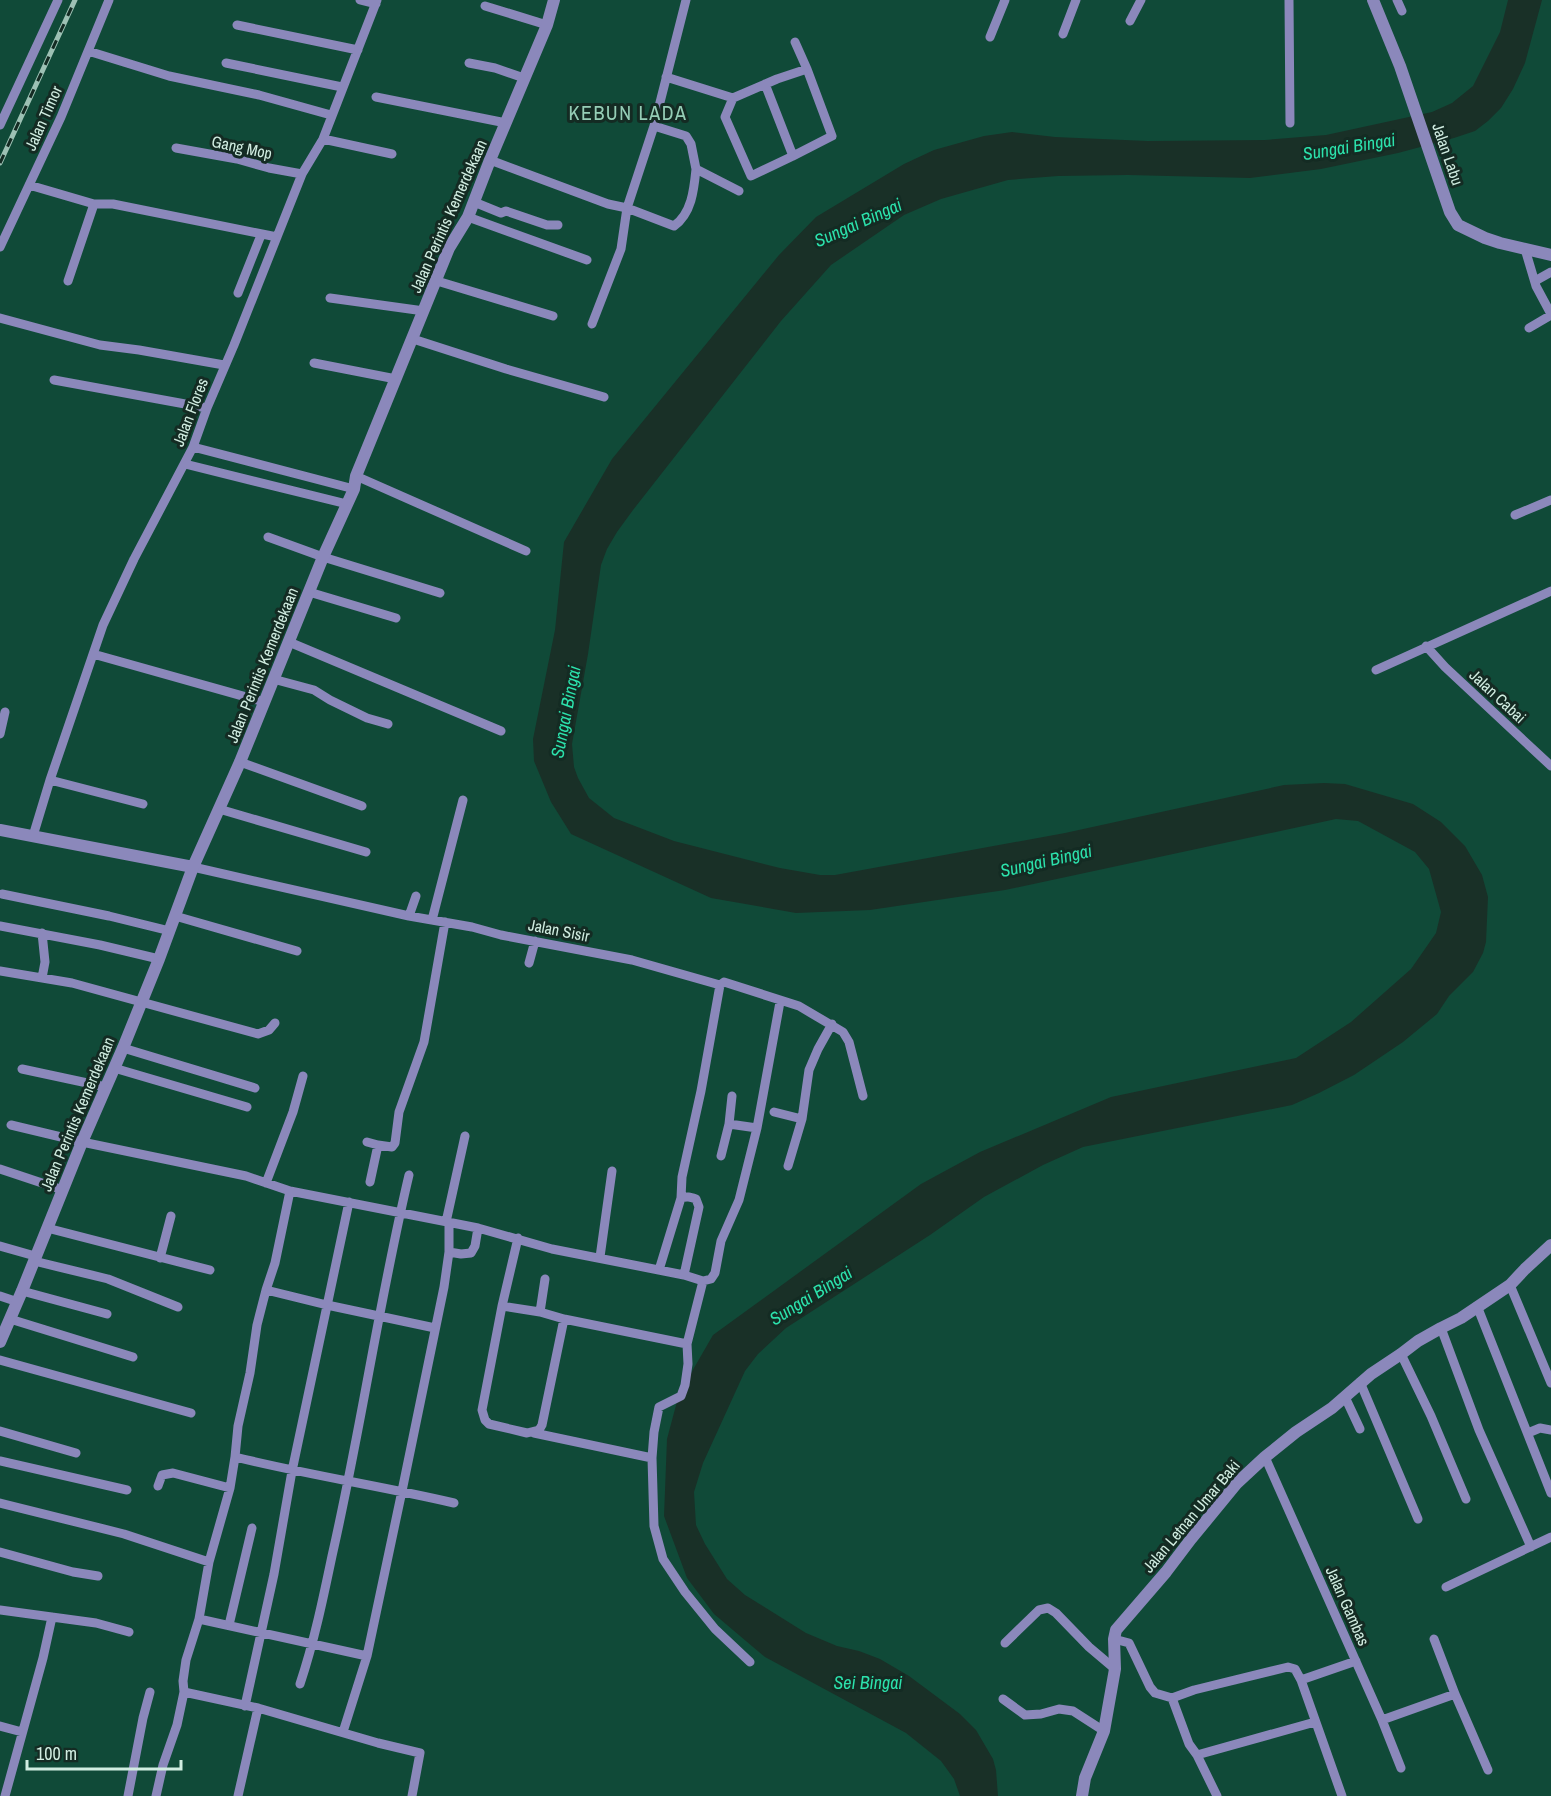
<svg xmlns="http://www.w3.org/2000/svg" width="1551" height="1796" font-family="'Archivo Narrow',sans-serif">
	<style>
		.water { fill: #193027 }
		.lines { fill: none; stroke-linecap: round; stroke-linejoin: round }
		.minor { stroke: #8b88bb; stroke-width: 9 }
		.tertiary { stroke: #8b88bb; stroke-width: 12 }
		.rail-casing { stroke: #9dc1b4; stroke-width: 5 }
		.rail { stroke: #142b23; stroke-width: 3; stroke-dasharray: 9; stroke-linecap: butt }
		.labels { text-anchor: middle; stroke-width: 6; stroke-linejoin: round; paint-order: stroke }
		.street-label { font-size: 16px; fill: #d1ede1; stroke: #142b23 }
		.water-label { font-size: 18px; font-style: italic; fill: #2ce2ac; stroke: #142b23 }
		.quarter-label { font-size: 20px; letter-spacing: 1.5px; fill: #95ceb6; stroke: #142b23 }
	</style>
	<rect width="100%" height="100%" fill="#104a38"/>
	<path class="water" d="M 1508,0 L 1542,0 L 1525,63 L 1513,89 L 1501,108 L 1488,121 L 1475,131 L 1454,138 L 1398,153 L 1321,169 L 1250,178 L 1128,175 L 1058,176 L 1008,180 L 941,199 L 904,215 L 831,265 L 781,321 L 633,510 L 617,532 L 607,549 L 601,565 L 588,654 L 572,744 L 574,767 L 578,778 L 589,798 L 614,818 L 674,841 L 780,868 L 820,875 L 835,875 L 1065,833 L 1284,785 L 1324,783 L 1345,784 L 1413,804 L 1441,822 L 1465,846 L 1482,875 L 1488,897 L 1486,942 L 1483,953 L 1473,972 L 1449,996 L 1437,1014 L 1403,1042 L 1354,1075 L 1319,1093 L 1292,1105 L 1083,1147 L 1043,1165 L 984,1197 L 930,1235 L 786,1328 L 758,1354 L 745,1371 L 703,1463 L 694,1492 L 696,1525 L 705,1544 L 727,1579 L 745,1595 L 806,1633 L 837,1646 L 859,1651 L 880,1659 L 909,1676 L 960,1714 L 976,1730 L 993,1759 L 996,1770 L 998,1796 L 960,1796 L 954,1779 L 941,1761 L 906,1733 L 765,1657 L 714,1614 L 687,1578 L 664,1516 L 667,1439 L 679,1394 L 713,1335 L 921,1184 L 980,1152 L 1111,1097 L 1296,1058 L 1351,1022 L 1411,969 L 1436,933 L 1441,912 L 1429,869 L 1415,852 L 1358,821 L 1336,819 L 1005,890 L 870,910 L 796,913 L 711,898 L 571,834 L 551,802 L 534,761 L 533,739 L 555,630 L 564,542 L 612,459 L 779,255 L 816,217 L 904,164 L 934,150 L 984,136 L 1012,132 L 1055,137 L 1148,141 L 1265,140 L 1326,135 L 1432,112 L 1452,103 L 1473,86 L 1500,32 Z"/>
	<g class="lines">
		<path class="minor" d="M 360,0 L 376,4
			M 1289,0 L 1290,123
			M 1397,0 L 1402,11
			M 485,6 L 547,25
			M 1130,21 L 1141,0
			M 237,25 L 358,50
			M 1063,34 L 1076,0
			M 990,37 L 1005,0
			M 88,51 L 169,76 L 259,95 L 331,115
			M 226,63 L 342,87
			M 469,63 L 495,68 L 524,78
			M 666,77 L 733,98 L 777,79 L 807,69 L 795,42
			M 765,84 L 793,156 L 832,136 L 807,69
			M 376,97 L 506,123
			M 733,98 L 725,117 L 751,176 L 793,156
			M 0,125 L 58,0
			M 654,126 L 686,136 L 691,144 L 696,169
			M 323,139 L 392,154
			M 176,148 L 237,159 L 269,168 L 302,174
			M 490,160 L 608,204 L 627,208 L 654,126 L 686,0
			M 29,185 L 94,204 L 113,204 L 277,237
			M 474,202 L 501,213 L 506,211 L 547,225 L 558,225
			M 468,217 L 587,260
			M 0,247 L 61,117 L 109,0
			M 1525,249 L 1536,286 L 1551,314
			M 68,281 L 94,204
			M 437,281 L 553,316
			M 1535,281 L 1551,272
			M 238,293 L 261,235
			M 330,298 L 424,311
			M 0,318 L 100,345 L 139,350 L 224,365
			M 592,324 L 621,249 L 627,208 L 674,226 C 692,213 694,189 696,169 L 739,191
			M 1529,328 L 1551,315
			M 413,339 L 506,369 L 604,397
			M 314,363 L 396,379
			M 54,380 L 207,408
			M 193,447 L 354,489
			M 185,464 L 347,504
			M 356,476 L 526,551
			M 1515,515 L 1551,500
			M 268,537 L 323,557 L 440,593
			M 309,592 L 396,618
			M 289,642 L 501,731
			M 1426,646 L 1445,667 L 1551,766
			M 93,654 L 264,702
			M 1376,670 L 1551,591
			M 273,679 L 314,690 L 330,700 L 367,718 L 388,724
			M 0,734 L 5,712
			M 240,762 L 362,806
			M 50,780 L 143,804
			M 219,809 L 366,852
			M 33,836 L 50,780 L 103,625 L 134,559 L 193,447 L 207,408 L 234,345 L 302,174 L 323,139 L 377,0
			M 193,867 L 409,916 L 472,927 L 501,935 L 632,960 L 720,985 L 724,982 L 799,1006 L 843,1032 L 849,1042 L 863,1096
			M 2,894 L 109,916 L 170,931
			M 175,916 L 297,951
			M 409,916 L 416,896
			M 432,920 L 463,800
			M 0,926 L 100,945 L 159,959
			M 42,933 L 45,962 L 42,978
			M 529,963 L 535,941
			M 0,971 L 72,983 L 258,1034 L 269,1030 L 275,1023
			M 123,1048 L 255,1088
			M 114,1068 L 247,1107
			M 22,1069 L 106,1087
			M 774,1112 L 802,1119 L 809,1070 L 818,1049 L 832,1024
			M 729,1124 L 757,1128
			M 11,1125 L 82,1142 L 246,1176 L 290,1191 L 478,1228 L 552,1249 L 684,1275 L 703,1281 L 711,1279 L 715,1273 L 721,1241 L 739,1200 L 757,1128 L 780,1002
			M 367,1142 L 378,1145 L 370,1182
			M 378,1145 L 392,1147 L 395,1143 L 399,1112 L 424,1042 L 445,922
			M 721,1156 L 729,1124 L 732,1096
			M 788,1166 L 802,1119
			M 0,1169 L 63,1190
			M 266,1183 L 293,1112 L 303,1076
			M 681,1198 C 687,1196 690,1197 696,1199 L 699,1207 L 684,1275
			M 446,1222 L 465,1136
			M 47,1228 L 210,1270
			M 518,1238 L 502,1306 L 482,1410 L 485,1420 L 489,1424 L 527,1433 L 539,1430 L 542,1425 L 564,1319
			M 0,1246 L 35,1256
			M 449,1252 L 461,1254 L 471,1253 L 475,1246 L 478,1228
			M 600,1257 L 612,1171
			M 160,1258 L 171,1216
			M 34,1261 L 108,1279 L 178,1307
			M 659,1270 L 681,1198 L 682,1177 L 701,1091 L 720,985
			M 703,1281 L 687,1344 L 688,1364 L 685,1385 L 681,1396 L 659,1407 L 654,1432 L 652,1458 L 654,1526 L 663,1559 L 685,1592 L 715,1629 L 750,1662
			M 1510,1285 L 1551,1383
			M 266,1290 L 327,1305 L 435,1328
			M 22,1291 L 107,1314
			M 0,1296 L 18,1302
			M 502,1306 L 540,1312 L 564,1319 L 687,1344
			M 1477,1306 L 1551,1493
			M 540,1312 L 545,1279
			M 10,1319 L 133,1357
			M 1441,1328 L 1479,1430 L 1531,1547
			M 1401,1354 L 1431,1416 L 1466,1499
			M 0,1360 L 191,1413
			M 1360,1382 L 1418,1519
			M 1345,1397 L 1360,1429
			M 0,1431 L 76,1453
			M 534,1433 L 652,1458
			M 1528,1433 L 1540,1428 L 1551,1430
			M 235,1457 C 308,1475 381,1486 454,1503
			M 1265,1457 L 1382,1720 L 1401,1768
			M 0,1461 L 127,1490
			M 158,1486 L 162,1475 L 173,1473 L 230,1488
			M 0,1503 L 124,1534 L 209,1562
			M 0,1552 L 73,1572 L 98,1576
			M 1446,1587 L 1551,1537
			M 0,1610 L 96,1623 L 129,1632
			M 199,1619 L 367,1656
			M 229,1625 L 252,1528
			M 1114,1639 L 1129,1643 L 1150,1687 L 1155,1693 L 1172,1698
			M 1434,1639 L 1455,1694 L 1488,1770
			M 1005,1643 L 1039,1610 L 1048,1608 L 1056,1613 L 1089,1647 L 1115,1669
			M 300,1684 C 314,1642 323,1599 332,1556 C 361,1429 379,1301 409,1175
			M 184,1692 L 258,1708 L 378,1743 L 420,1753 L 412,1796
			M 1003,1699 L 1025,1715 L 1041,1714 L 1059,1709 L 1073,1711 L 1104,1731
			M 245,1706 L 274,1574 L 292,1471 L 349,1202
			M 1382,1720 L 1455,1694
			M 0,1726 L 22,1732
			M 343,1732 L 367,1656 L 402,1491 L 444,1287 L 449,1252 L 449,1223
			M 1197,1755 L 1189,1744 L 1172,1698 L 1194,1690 L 1288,1667 L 1295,1669 L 1301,1680
			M 5,1796 L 43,1658 L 52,1617
			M 128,1796 L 143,1718 L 150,1692
			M 156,1796 L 163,1765 L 177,1725 L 184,1692 L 183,1681 L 186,1660 L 199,1619 L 209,1562 L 230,1488 L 235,1457 L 238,1426 L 250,1373 L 257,1325 L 266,1290 L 275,1263 L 290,1191
			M 238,1796 L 258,1708
			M 1217,1796 L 1197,1755 L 1315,1722
			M 1342,1796 L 1301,1680 L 1356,1661"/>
		<path class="tertiary" d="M 1373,0 L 1400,66 L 1450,212 L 1458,225 L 1485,238 L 1500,243 L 1551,255
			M 0,830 L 193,867
			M 0,1342 L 22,1291 L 82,1142 L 123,1048 L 159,959 L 193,867 L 240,762 L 323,557 L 354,489 L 356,476 L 449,248 L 468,217 L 490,160 L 547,25 L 554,0
			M 1082,1796 L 1085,1778 L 1104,1731 L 1115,1669 L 1114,1639 L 1116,1630 L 1166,1572 L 1191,1539 L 1237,1483 L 1265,1457 L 1296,1432 L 1332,1408 L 1371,1374 L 1401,1354 L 1418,1341 L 1441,1328 L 1461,1318 L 1510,1285 L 1525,1269 L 1551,1245"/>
		<defs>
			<path id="rail" d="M 0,163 L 75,0"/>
		</defs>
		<use href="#rail" class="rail-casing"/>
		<use href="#rail" class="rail"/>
	</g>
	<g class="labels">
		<g class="street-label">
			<text transform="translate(43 118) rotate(-66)" y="6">Jalan Timor</text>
			<text transform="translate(242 147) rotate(12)" y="6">Gang Mop</text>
			<text transform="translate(1448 154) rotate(71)" y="6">Jalan Labu</text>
			<text transform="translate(448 216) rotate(-66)" y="6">Jalan Perintis Kemerdekaan</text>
			<text transform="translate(190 412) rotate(-69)" y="6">Jalan Flores</text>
			<text transform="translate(262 665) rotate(-68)" y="6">Jalan Perintis Kemerdekaan</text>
			<text transform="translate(1498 696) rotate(43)" y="6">Jalan Cabai</text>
			<text transform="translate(559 930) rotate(11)" y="6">Jalan Sisir</text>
			<text transform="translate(77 1114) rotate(-67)" y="6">Jalan Perintis Kemerdekaan</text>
			<text transform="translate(1191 1516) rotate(-50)" y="6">Jalan Letnan Umar Baki</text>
			<text transform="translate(1348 1606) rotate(66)" y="6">Jalan Gambas</text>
		</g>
		<g class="water-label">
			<text transform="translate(1349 147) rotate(-9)" y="6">Sungai Bingai</text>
			<text transform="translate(858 223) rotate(-24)" y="6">Sungai Bingai</text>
			<text transform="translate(566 712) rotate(-79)" y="6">Sungai Bingai</text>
			<text transform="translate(1046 861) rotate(-13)" y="6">Sungai Bingai</text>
			<text transform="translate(811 1296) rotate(-32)" y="6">Sungai Bingai</text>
			<text x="868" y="1689">Sei Bingai</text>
		</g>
		<g class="quarter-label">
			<text x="628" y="120">KEBUN LADA</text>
		</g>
	</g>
	<path d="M27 1760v9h154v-9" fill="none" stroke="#d1ede1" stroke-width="3"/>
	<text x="36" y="1760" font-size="18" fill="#d1ede1" stroke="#142b23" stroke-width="4.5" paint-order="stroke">100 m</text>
</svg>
